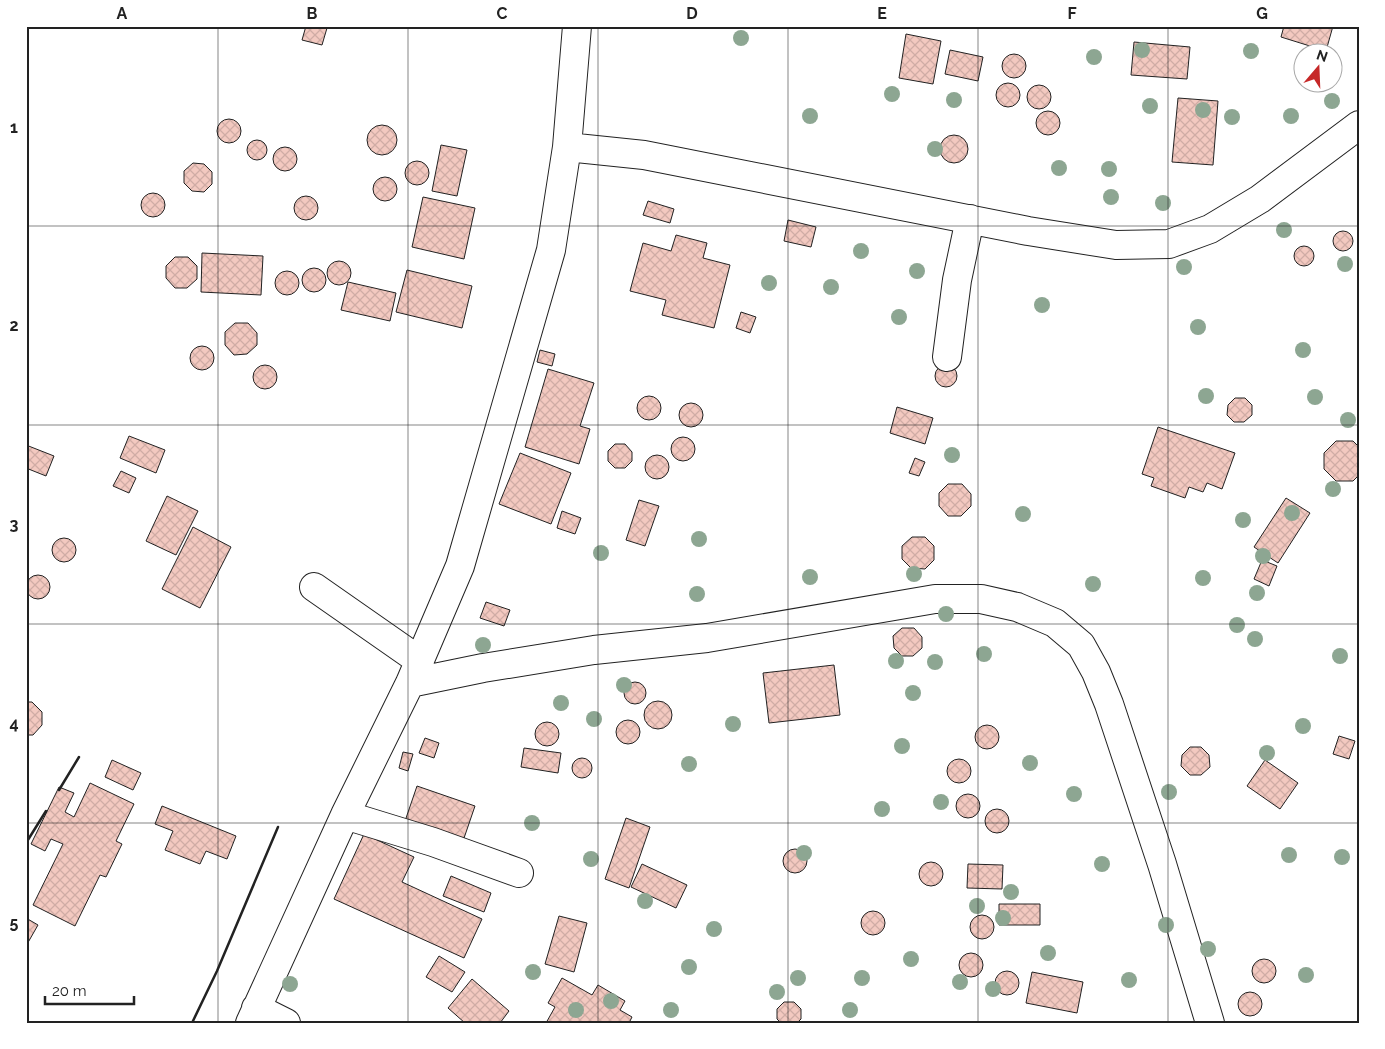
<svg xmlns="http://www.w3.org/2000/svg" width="1385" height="1049" font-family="Raleway,sans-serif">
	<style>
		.building { fill: url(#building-cross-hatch); stroke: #222 }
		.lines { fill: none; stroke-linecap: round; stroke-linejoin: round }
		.minor-casing { stroke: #222; stroke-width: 30 }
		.minor { stroke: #fff; stroke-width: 28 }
		.wall { stroke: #222; stroke-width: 2.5 }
		.tree { fill: #8da692 }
		.grid { fill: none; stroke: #222; stroke-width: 1; stroke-opacity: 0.55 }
		.neatline { fill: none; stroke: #222; stroke-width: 2 }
		.grid-label { font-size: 16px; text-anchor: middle; font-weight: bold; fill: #222 }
	</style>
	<defs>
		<pattern id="building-cross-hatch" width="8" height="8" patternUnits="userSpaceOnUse" patternTransform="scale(1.25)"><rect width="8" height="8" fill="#f3c9c0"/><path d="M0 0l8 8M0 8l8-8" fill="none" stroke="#d0aca5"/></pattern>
	</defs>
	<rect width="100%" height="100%" fill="#fff"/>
	<path class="building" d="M 306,26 L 322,26 L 327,28 L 322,45 L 302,40 Z
		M 1284,26 L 1333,26 L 1326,51 L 1281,37 Z
		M 906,34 L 941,41 L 933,84 L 899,78 Z
		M 1134,42 L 1190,47 L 1187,79 L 1131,75 Z
		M 950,50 L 983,57 L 978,81 L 945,74 Z
		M1002 66a12 12 0 1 1 24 0a12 12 0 1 1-24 0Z
		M996 95a12 12 0 1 1 24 0a12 12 0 1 1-24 0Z
		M1027 97a12 12 0 1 1 24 0a12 12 0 1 1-24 0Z
		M 1178,98 L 1218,101 L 1213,165 L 1172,162 Z
		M1036 123a12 12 0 1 1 24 0a12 12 0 1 1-24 0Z
		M217 131a12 12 0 1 1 24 0a12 12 0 1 1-24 0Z
		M367 140a15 15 0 1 1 30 0a15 15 0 1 1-30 0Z
		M940 149a14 14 0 1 1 28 0a14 14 0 1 1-28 0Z
		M247 150a10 10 0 1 1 20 0a10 10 0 1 1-20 0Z
		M 441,145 L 467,150 L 457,196 L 432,191 Z
		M273 159a12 12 0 1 1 24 0a12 12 0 1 1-24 0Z
		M405 173a12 12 0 1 1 24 0a12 12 0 1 1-24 0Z
		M 193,163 L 204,164 L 212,172 L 212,184 L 204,192 L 192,191 L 184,183 L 184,171 Z
		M373 189a12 12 0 1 1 24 0a12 12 0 1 1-24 0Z
		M141 205a12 12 0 1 1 24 0a12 12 0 1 1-24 0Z
		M294 208a12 12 0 1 1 24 0a12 12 0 1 1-24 0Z
		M 423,197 L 475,208 L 464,259 L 412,247 Z
		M 648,201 L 674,209 L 670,223 L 643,215 Z
		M 788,220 L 816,227 L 811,247 L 784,241 Z
		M1333 241a10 10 0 1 1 20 0a10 10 0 1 1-20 0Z
		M 676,235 L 707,243 L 703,258 L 730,265 L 714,328 L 662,315 L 666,300 L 630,291 L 643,243 L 671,251 Z
		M1294 256a10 10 0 1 1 20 0a10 10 0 1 1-20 0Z
		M 202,253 L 263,256 L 261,295 L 201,292 Z
		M 175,257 L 188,257 L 197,266 L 197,279 L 187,288 L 175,288 L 166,278 L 166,266 Z
		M327 273a12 12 0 1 1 24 0a12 12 0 1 1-24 0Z
		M302 280a12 12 0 1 1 24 0a12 12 0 1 1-24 0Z
		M 407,270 L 472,286 L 462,328 L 396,312 Z
		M275 283a12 12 0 1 1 24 0a12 12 0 1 1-24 0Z
		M 348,282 L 396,293 L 390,321 L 341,310 Z
		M 741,312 L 756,317 L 750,333 L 736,328 Z
		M 235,323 L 248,323 L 257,333 L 257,345 L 247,354 L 234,355 L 225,345 L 225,332 Z
		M190 358a12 12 0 1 1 24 0a12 12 0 1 1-24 0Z
		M 540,350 L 555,354 L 552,366 L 537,362 Z
		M253 377a12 12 0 1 1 24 0a12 12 0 1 1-24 0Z
		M935 376a11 11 0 1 1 22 0a11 11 0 1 1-22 0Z
		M 548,369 L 594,383 L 580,426 L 590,429 L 579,464 L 525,447 Z
		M637 408a12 12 0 1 1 24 0a12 12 0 1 1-24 0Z
		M 1235,398 L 1245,398 L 1252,405 L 1252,415 L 1244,422 L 1234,422 L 1227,415 L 1228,405 Z
		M679 415a12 12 0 1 1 24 0a12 12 0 1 1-24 0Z
		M 897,407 L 933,418 L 925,444 L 890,433 Z
		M 1158,427 L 1235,453 L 1222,489 L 1207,483 L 1203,492 L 1189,487 L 1185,498 L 1151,486 L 1154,478 L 1142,474 Z
		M 129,436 L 165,450 L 156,473 L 120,458 Z
		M671 449a12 12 0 1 1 24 0a12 12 0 1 1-24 0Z
		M 1336,441 L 1353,441 L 1359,447 L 1359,475 L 1353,481 L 1336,481 L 1324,469 L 1324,453 Z
		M 615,444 L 625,444 L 632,452 L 632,461 L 625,468 L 615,468 L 608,461 L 608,451 Z
		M 26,445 L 54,456 L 46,476 L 26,468 Z
		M 520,453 L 571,473 L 551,524 L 499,504 Z
		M645 467a12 12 0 1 1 24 0a12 12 0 1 1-24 0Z
		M 915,458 L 925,462 L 919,476 L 909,473 Z
		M 121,471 L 136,478 L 129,493 L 113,486 Z
		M 948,484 L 962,484 L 971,494 L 971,506 L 961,516 L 948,516 L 939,506 L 939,493 Z
		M 167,496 L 198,511 L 176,555 L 146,541 Z
		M 1286,498 L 1310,513 L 1278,563 L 1254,547 Z
		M 639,500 L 659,506 L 645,546 L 626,540 Z
		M 562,511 L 581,518 L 575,534 L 557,528 Z
		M 193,527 L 231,547 L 200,608 L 162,589 Z
		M 912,537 L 925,537 L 934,546 L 934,560 L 925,569 L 911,568 L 902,559 L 902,546 Z
		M52 550a12 12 0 1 1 24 0a12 12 0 1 1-24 0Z
		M 1262,560 L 1277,566 L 1269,586 L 1254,579 Z
		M26 587a12 12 0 1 1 24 0a12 12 0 1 1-24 0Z
		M 486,602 L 510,610 L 504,626 L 480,618 Z
		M 902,628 L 914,628 L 922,637 L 922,648 L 913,656 L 902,656 L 894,648 L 893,636 Z
		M 834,665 L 840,715 L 769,723 L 763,673 Z
		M624 693a11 11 0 1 1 22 0a11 11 0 1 1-22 0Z
		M644 715a14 14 0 1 1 28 0a14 14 0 1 1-28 0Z
		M 26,702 L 32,702 L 42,712 L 42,725 L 33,735 L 26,735 Z
		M616 732a12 12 0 1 1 24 0a12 12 0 1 1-24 0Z
		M535 734a12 12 0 1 1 24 0a12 12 0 1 1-24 0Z
		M975 737a12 12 0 1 1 24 0a12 12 0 1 1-24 0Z
		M 1339,736 L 1355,741 L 1349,759 L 1333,754 Z
		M 425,738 L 439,743 L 434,758 L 419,753 Z
		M 1190,747 L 1201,747 L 1209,755 L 1210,767 L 1201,775 L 1190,775 L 1181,766 L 1182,755 Z
		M 524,748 L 561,753 L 558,773 L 521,767 Z
		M 403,752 L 413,754 L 408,771 L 399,768 Z
		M572 768a10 10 0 1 1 20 0a10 10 0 1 1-20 0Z
		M947 771a12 12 0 1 1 24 0a12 12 0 1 1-24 0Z
		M 112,760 L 141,773 L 133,790 L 105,777 Z
		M 1265,760 L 1298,783 L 1280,809 L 1247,786 Z
		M 90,783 L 134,804 L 116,841 L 122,844 L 106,877 L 100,875 L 75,926 L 33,905 L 63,844 L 51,839 L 45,851 L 31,844 L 59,787 L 74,793 L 65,812 L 74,817 Z
		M 417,786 L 475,806 L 462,844 L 404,824 Z
		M956 806a12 12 0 1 1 24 0a12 12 0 1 1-24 0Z
		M 162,806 L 236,836 L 227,859 L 206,851 L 200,864 L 165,850 L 173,831 L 155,824 Z
		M985 821a12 12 0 1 1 24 0a12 12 0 1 1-24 0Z
		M 626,818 L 650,827 L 629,888 L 605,879 Z
		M 364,834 L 414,857 L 402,882 L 482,919 L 464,958 L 334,899 Z
		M783 861a12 12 0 1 1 24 0a12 12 0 1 1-24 0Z
		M919 874a12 12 0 1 1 24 0a12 12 0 1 1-24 0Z
		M 642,864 L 687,885 L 676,908 L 631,887 Z
		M 968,864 L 1003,865 L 1002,889 L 967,888 Z
		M 451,876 L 491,893 L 484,912 L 443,896 Z
		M 999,904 L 1040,904 L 1040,925 L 999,925 Z
		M861 923a12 12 0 1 1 24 0a12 12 0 1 1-24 0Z
		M970 927a12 12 0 1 1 24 0a12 12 0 1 1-24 0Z
		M 559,916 L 587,923 L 574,972 L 545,964 Z
		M 26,918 L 38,925 L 26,946 Z
		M959 965a12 12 0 1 1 24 0a12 12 0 1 1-24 0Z
		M 439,956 L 465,972 L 452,992 L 426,977 Z
		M1252 971a12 12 0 1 1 24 0a12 12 0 1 1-24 0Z
		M995 983a12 12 0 1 1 24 0a12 12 0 1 1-24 0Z
		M 1032,972 L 1083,982 L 1077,1013 L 1026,1003 Z
		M 562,978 L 592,995 L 598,985 L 625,1001 L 620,1010 L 632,1017 L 629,1023 L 546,1023 L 555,1007 L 548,1003 Z
		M 472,979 L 509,1011 L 500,1023 L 465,1023 L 448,1008 Z
		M1238 1004a12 12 0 1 1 24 0a12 12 0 1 1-24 0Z
		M 784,1002 L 794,1002 L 801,1009 L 801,1019 L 797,1023 L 781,1023 L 777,1019 L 777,1009 Z"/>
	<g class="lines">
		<defs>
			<path id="minor" d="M 567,147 L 644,155 L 1028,231 L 1116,245 L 1169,244 L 1210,229 L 1260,199 L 1359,125
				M 947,357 L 957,280 L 970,219
				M 314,587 L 420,661
				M 410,683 L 483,668 L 594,650 L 707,638 L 935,599 L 981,599 L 1017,607 L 1055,623 L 1081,645 L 1096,672 L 1109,704 L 1162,864 L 1210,1023
				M 345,815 L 433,842 L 519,873
				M 256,1008 L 286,1023
				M 250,1023 L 345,815 L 410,683 L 460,566 L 551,250 L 567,147 L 577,26"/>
		</defs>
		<use href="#minor" class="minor-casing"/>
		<use href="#minor" class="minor"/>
		<path class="wall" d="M 59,790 L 79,757
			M 26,843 L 46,811
			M 192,1023 L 217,971 L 278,827"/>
	</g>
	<g class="tree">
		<circle cx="741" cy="38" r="8"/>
		<circle cx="1142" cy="50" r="8"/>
		<circle cx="1251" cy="51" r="8"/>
		<circle cx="1094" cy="57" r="8"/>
		<circle cx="892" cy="94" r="8"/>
		<circle cx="954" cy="100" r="8"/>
		<circle cx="1332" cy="101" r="8"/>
		<circle cx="1150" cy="106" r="8"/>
		<circle cx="1203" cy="110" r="8"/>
		<circle cx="810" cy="116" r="8"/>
		<circle cx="1291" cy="116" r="8"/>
		<circle cx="1232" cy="117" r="8"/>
		<circle cx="935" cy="149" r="8"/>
		<circle cx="1059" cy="168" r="8"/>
		<circle cx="1109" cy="169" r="8"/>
		<circle cx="1111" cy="197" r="8"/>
		<circle cx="1163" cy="203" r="8"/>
		<circle cx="1284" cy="230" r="8"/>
		<circle cx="861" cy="251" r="8"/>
		<circle cx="1345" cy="264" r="8"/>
		<circle cx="1184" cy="267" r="8"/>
		<circle cx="917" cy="271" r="8"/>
		<circle cx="769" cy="283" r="8"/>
		<circle cx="831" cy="287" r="8"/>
		<circle cx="1042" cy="305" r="8"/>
		<circle cx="899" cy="317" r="8"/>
		<circle cx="1198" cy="327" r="8"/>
		<circle cx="1303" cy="350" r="8"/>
		<circle cx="1206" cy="396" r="8"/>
		<circle cx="1315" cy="397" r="8"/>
		<circle cx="1348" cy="420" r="8"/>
		<circle cx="952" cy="455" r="8"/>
		<circle cx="1333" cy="489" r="8"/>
		<circle cx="1292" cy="513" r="8"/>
		<circle cx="1023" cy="514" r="8"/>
		<circle cx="1243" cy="520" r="8"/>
		<circle cx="699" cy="539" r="8"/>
		<circle cx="601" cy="553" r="8"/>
		<circle cx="1263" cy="556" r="8"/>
		<circle cx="914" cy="574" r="8"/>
		<circle cx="810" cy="577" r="8"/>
		<circle cx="1203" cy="578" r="8"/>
		<circle cx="1093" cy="584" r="8"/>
		<circle cx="1257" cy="593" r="8"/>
		<circle cx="697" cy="594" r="8"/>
		<circle cx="946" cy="614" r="8"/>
		<circle cx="1237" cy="625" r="8"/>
		<circle cx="1255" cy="639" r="8"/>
		<circle cx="483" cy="645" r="8"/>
		<circle cx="984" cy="654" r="8"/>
		<circle cx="1340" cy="656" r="8"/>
		<circle cx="896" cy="661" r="8"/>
		<circle cx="935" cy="662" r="8"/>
		<circle cx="624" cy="685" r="8"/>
		<circle cx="913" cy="693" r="8"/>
		<circle cx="561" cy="703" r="8"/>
		<circle cx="594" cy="719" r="8"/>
		<circle cx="733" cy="724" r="8"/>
		<circle cx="1303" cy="726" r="8"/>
		<circle cx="902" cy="746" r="8"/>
		<circle cx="1267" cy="753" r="8"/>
		<circle cx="1030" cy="763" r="8"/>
		<circle cx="689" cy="764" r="8"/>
		<circle cx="1169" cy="792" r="8"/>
		<circle cx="1074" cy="794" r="8"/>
		<circle cx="941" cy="802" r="8"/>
		<circle cx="882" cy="809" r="8"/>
		<circle cx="532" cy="823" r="8"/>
		<circle cx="804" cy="853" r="8"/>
		<circle cx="1289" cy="855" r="8"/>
		<circle cx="1342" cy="857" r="8"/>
		<circle cx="591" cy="859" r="8"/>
		<circle cx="1102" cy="864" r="8"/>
		<circle cx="1011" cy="892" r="8"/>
		<circle cx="645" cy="901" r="8"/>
		<circle cx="977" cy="906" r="8"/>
		<circle cx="1003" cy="918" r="8"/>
		<circle cx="1166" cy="925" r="8"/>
		<circle cx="714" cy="929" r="8"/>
		<circle cx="1208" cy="949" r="8"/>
		<circle cx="1048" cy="953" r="8"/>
		<circle cx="911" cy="959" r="8"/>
		<circle cx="689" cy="967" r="8"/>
		<circle cx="533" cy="972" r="8"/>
		<circle cx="1306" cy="975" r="8"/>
		<circle cx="798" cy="978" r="8"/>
		<circle cx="862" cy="978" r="8"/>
		<circle cx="1129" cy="980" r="8"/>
		<circle cx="960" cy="982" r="8"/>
		<circle cx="290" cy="984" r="8"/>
		<circle cx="993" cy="989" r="8"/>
		<circle cx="777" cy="992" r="8"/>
		<circle cx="611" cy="1001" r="8"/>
		<circle cx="576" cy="1010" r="8"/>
		<circle cx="671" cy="1010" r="8"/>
		<circle cx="850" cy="1010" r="8"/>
	</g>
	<path class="grid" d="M 218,26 L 218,1023M 408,26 L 408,1023M 598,26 L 598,1023M 788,26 L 788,1023M 978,26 L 978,1023M 1168,26 L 1168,1023M 26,226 L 1359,226M 26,425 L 1359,425M 26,624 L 1359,624M 26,823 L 1359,823"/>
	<rect width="1385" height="1049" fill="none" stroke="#ffffff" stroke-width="55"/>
	<g transform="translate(1318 68) rotate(19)"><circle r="24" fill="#ffffff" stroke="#a7a7a7"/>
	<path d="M0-4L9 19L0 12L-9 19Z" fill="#c62828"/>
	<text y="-8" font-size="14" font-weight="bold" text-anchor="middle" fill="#222222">N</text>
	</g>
	<path d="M45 996v8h89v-8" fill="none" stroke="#222222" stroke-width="2.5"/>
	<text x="52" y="996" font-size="15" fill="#222222" stroke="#ffffff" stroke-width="4" paint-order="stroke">20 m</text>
	<rect x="28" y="28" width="1330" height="994" class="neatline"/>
	<g class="grid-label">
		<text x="122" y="19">A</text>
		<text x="312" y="19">B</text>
		<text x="502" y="19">C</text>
		<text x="692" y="19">D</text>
		<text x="882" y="19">E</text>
		<text x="1072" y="19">F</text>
		<text x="1262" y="19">G</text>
		<text x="14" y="133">1</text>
		<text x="14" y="331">2</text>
		<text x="14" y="530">3</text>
		<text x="14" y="729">4</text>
		<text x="14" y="928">5</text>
	</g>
</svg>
